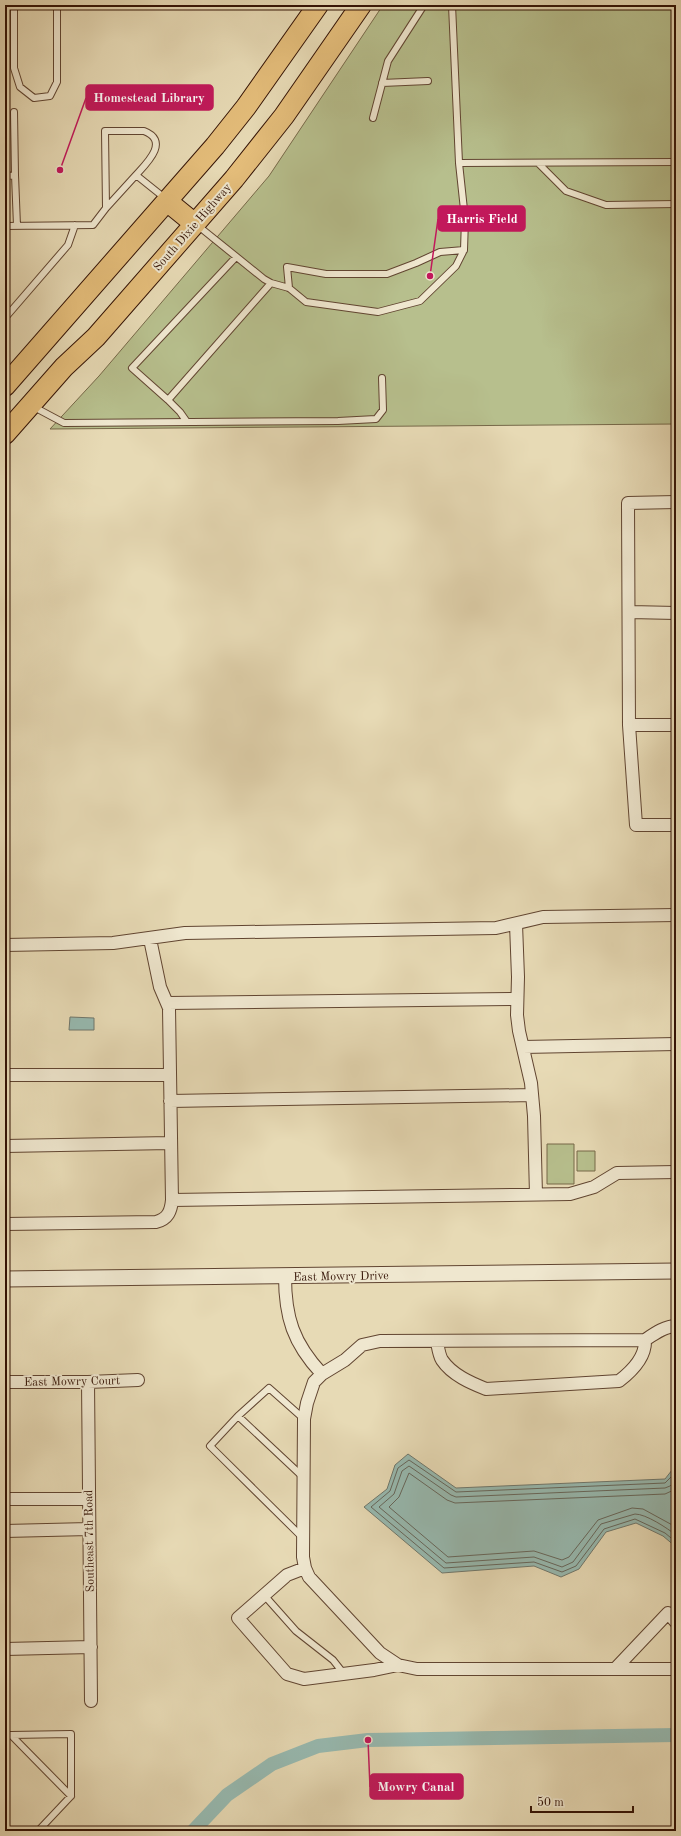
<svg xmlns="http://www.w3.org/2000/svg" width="681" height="1836" font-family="'Old Standard TT',serif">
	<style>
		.green { fill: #b7bf8d; stroke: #766949 }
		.water { fill: #97bab1; stroke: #6f776c }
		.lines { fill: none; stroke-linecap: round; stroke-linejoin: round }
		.shore { stroke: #66665b; stroke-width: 1 }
		.canal { stroke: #97bab1; stroke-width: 14 }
		.service-casing { stroke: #614531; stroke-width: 8 }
		.minor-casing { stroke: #614531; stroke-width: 14 }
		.tertiary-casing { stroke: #614531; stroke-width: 17 }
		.trunk-casing { stroke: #341305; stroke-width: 22 }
		.service { stroke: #efe7cf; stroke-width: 6 }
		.minor { stroke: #efe7cf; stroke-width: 12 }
		.tertiary { stroke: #efe7cf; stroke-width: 15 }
		.trunk { stroke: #e4bd7a; stroke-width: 20 }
		.labels { text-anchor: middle; stroke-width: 4; stroke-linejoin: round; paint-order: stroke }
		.street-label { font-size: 12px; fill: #341305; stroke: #efe7cf }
		.leader { fill: none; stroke: #c2185b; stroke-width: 1.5 }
		.callout-dot { fill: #c2185b; stroke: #efe7cf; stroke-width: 1.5 }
		.callout { fill: #c2185b; stroke: #c2185b; stroke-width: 1.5 }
		.callout-label { font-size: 13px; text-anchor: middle; font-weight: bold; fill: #fff }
	</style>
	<rect width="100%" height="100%" fill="#e7dab5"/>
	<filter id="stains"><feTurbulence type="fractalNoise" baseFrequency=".005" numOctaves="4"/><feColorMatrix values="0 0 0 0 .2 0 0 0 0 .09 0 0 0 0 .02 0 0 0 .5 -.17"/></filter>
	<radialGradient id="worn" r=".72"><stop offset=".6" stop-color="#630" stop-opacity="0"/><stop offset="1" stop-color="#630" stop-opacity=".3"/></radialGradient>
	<path class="green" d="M 383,5 L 676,5 L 676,424 L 50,429 L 99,376 L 269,176 Z
		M 547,1144 L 574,1144 L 574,1184 L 547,1184 Z
		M 577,1151 L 595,1151 L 595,1171 L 577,1171 Z"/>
	<path class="water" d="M 70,1017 L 94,1018 L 94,1030 L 69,1030 Z
		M 408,1454 L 456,1488 L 665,1479 L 676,1465 L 676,1547 L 663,1536 L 636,1523 L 606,1532 L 579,1569 L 561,1577 L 534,1566 L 442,1573 L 364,1507 L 387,1489 L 395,1465 Z"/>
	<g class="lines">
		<path class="shore" d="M 676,1472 L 665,1483 L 456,1492 L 409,1460 L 398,1468 L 390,1491 L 371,1507 L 444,1568 L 534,1562 L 562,1572 L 576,1566 L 604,1529 L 635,1519 L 665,1533 L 676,1542
			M 676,1480 L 670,1486 L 665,1488 L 456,1497 L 451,1495 L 409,1466 L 402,1471 L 394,1494 L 379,1507 L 446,1563 L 534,1557 L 562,1567 L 573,1562 L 601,1524 L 635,1514 C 646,1514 667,1528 676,1535
			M 676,1489 L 665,1494 L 455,1503 L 447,1500 L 409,1473 L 399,1497 L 389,1507 L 448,1557 L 534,1551 L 562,1560 L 569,1557 L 598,1520 L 632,1508 L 643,1509 L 676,1527"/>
		<path class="canal" d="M 193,1831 L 227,1795 L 272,1764 L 318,1746 L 368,1740 L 676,1735"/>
		<defs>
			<path id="service" d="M 14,5 L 14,68 L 20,87 L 34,98 L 50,96 L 57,82 L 57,5
				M 382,83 L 428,81
				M 14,112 L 15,175
				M 373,118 L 388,61 L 424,5
				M 459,163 L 676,162
				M 538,163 L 566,191 L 606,205 L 676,204
				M 136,175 L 106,208 L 105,131 L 144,131 C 170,141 147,163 136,175 L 166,199
				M 5,176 L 15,175 L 17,226
				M 197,225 L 264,279 L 271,283 L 289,288 L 306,302 L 378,312 L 420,301 L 456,266 L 464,250 L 465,219 L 459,163 L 452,5
				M 5,226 L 93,225 L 106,208
				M 236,257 L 132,368 L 168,400 L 271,283
				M 289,288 L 287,267 L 326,274 L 387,274 L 416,263 L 440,252 L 464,250
				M 5,318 L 68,245 L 75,225
				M 168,400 L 180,412 L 187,422
				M 34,407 L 64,423 L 338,421 L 376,419 L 383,410 L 382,378
				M 238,1416 L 269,1388 L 304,1419
				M 302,1476 L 238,1416 L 210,1446 L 302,1537
				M 264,1595 L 296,1631 L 333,1660 L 344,1674
				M 5,1735 L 11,1735 L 71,1796 L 38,1831
				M 11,1735 L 71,1734 L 71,1796"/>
			<path id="minor" d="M 676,502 L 628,503 L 629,725 L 636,825 L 676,825
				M 630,612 L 676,613
				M 629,725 L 676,725
				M 516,924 L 518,977 L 517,1015 L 519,1031 L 531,1083 L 534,1116 L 536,1195
				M 5,945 L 113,943 L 185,933 L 496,928 L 543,917 L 676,915
				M 168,1003 L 516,999
				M 523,1047 L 676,1044
				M 5,1075 L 169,1075
				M 170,1101 L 532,1095
				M 5,1146 L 170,1143
				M 172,1200 L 570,1194 L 594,1187 L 617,1173 L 676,1172
				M 5,1224 L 156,1222 C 168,1219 171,1211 172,1200 L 169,1008 L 160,987 L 150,939
				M 285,1276 C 285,1317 293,1343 322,1374
				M 676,1326 C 665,1326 654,1334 645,1340 L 380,1341 L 362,1345 L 345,1360 L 322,1374 L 314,1382 L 307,1403 L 304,1419 L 303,1557 L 305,1568 L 309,1577 L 380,1653 L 398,1665 L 417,1669 L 676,1669
				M 437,1342 C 438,1347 439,1355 442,1360 C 452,1375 471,1383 486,1389 L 619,1381 C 632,1371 646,1357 645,1340
				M 5,1382 L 88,1382 L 138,1380
				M 88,1382 L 91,1701
				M 5,1499 L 89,1499
				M 5,1531 L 89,1529
				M 305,1568 L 287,1575 L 238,1618 L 287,1674 L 304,1679 L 374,1670 L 398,1665
				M 5,1649 L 91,1647
				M 615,1669 L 668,1613 L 676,1622"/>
			<path id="tertiary" d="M 5,1279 L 676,1271"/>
			<path id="trunk" d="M 168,202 L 195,224
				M 5,386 L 215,146 L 246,107 L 318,5
				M 5,434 L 64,367 L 96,337 L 234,179 L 284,116 L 361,5"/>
		</defs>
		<use href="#service" class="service-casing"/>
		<use href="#minor" class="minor-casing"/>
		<use href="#tertiary" class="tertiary-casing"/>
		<use href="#trunk" class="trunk-casing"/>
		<use href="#service" class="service"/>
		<use href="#minor" class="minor"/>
		<use href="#tertiary" class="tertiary"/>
		<use href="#trunk" class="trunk"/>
	</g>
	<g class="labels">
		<g class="street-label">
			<text transform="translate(192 227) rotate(-49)" y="4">South Dixie Highway</text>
			<text transform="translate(341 1276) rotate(-1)" y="4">East Mowry Drive</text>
			<text transform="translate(72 1381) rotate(-1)" y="4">East Mowry Court</text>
			<text transform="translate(89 1541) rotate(-91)" y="4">Southeast 7th Road</text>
		</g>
	</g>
	<path class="leader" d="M60 170L86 98M430 276L438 219M368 1740L370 1787"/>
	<g class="callout-dot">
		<circle cx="60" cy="170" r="4"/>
		<circle cx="430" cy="276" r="4"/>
		<circle cx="368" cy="1740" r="4"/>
	</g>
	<g class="callout">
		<rect x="86" y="85" width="127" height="25" rx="4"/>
		<rect x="438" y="206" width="87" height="25" rx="4"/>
		<rect x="370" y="1774" width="93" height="25" rx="4"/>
	</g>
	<g class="callout-label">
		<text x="149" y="102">Homestead Library</text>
		<text x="482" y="223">Harris Field</text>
		<text x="416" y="1791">Mowry Canal</text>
	</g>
	<rect width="681" height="1836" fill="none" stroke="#e7dab5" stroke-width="20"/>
	<rect x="6" y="6" width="669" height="1824" fill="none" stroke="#341305" stroke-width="2"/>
	<rect x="10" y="10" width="661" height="1816" fill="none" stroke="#341305"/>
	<path d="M531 1806v6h102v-6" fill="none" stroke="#341305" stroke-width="2"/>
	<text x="537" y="1806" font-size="12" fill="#341305" stroke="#efe7cf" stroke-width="3" paint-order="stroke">50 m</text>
	<rect width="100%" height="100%" filter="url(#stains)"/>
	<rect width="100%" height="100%" fill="url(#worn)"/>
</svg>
